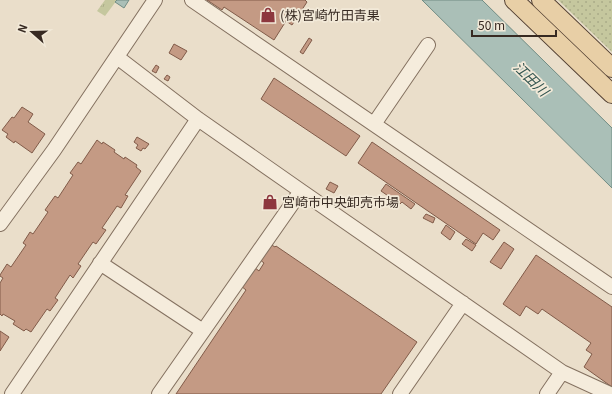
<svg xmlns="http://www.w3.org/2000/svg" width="612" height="394" font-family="Georgia,'Noto Sans JP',serif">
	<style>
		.grass { fill: url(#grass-tufts) }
		.park { fill: url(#park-dots) }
		.water { fill: #aabfb7; stroke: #718c84 }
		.building { fill: #c49a84; stroke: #815b49 }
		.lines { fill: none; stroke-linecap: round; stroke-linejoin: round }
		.minor-casing { stroke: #847160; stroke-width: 16 }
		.major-casing { stroke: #534033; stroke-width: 20 }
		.minor { stroke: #f5ecdc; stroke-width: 14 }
		.major { stroke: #e8cfa6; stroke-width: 18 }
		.labels { text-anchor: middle; stroke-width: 3.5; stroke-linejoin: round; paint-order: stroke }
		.poi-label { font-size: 13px; fill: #372a22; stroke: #f2e9d8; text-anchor: start }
		.water-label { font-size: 14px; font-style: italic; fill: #335550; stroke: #f2e9d8 }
	</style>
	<defs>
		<pattern id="grass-tufts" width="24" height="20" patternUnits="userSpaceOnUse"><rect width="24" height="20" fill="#c5c79e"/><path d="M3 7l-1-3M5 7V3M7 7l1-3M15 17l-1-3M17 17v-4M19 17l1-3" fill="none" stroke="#aaab88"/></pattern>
		<pattern id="park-dots" width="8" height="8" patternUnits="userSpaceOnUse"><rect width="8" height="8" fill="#c5c79e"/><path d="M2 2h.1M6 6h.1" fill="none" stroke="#aaab88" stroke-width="1.8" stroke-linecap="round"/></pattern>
	</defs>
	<rect width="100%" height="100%" fill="#eadeca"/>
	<path class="grass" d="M 105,0 L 117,0 L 105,16 L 97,11 Z"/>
	<path class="park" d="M 558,0 L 612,0 L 612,52 Z"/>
	<path class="water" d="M 117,0 L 129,0 L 124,8 L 115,2 Z
		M 422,0 L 482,0 L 612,128 L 612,188 Z"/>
	<path class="building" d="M 207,0 L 305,0 L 307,2 L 292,25 L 286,21 L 274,40 L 224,7 L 222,10 Z
		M 309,38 L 312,40 L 303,54 L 300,52 Z
		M 174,44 L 187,51 L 181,60 L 169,53 Z
		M 156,65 L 159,67 L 156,73 L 152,71 Z
		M 167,75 L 170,77 L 168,81 L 164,79 Z
		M 274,78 L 360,136 L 346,156 L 261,99 Z
		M 22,107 L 33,114 L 28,122 L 45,134 L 32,153 L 15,141 L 14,143 L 6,137 L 8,134 L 2,130 L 12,117 L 14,118 Z
		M 137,137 L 149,144 L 145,149 L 143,148 L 141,151 L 136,148 L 138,145 L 134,142 Z
		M 97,140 L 102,144 L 103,142 L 115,150 L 114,152 L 124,159 L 125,157 L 137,165 L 136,167 L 141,171 L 125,195 L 128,196 L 121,208 L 117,206 L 102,228 L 106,230 L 96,244 L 93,242 L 78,264 L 81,266 L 73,278 L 70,275 L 55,298 L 58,300 L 50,311 L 47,309 L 31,332 L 26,329 L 24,331 L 13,324 L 15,321 L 3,314 L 2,316 L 0,314 L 0,283 L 3,278 L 0,276 L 0,275 L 7,264 L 11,267 L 26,245 L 23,243 L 30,232 L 33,234 L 48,212 L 45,210 L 55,196 L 58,198 L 73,175 L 70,173 L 78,162 L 81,164 Z
		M 372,142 L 500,230 L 493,240 L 483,233 L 476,244 L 358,163 Z
		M 330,182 L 338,186 L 334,193 L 326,189 Z
		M 386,184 L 415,204 L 411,209 L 402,202 L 400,204 L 381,191 Z
		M 426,214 L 435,218 L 433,223 L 423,218 Z
		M 446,225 L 455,232 L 450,240 L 441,233 Z
		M 466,239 L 476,245 L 472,251 L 462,244 Z
		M 504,242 L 514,249 L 501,269 L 490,262 Z
		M 270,244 L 275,247 L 276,246 L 417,342 L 381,394 L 176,394 L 246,290 L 241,286 L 254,267 L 259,271 L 264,263 L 259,259 Z
		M 536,255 L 612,307 L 612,387 L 584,367 L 592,354 L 586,350 L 591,343 L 542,309 L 538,314 L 526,306 L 520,316 L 503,304 Z
		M 0,331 L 9,337 L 0,351 Z"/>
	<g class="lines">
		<defs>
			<path id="minor" d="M 192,0 L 612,287
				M 117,57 L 198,119 L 301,191 L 562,372 L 610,394
				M 374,124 L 428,45
				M 0,224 L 54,150 L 155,0
				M 100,263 L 203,331
				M 12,394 L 198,119
				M 159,394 L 301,191
				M 400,394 L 463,303
				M 547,394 L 562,372"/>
			<path id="major" d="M 514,0 L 612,94
				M 541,0 L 612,68"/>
		</defs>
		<use href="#minor" class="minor-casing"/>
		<use href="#major" class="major-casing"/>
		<use href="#minor" class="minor"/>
		<use href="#major" class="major"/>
	</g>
	<defs>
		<symbol id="shop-bare" viewBox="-9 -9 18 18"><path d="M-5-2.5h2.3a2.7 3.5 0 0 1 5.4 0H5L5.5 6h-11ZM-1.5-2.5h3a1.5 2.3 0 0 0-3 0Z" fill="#8d373e" stroke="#f2e9d8" stroke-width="2.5" paint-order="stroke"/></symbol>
	</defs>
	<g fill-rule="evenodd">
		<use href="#shop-bare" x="257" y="4" width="22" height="22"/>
		<use href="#shop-bare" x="259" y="191" width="22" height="22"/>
	</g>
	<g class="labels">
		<g class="poi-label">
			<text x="280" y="20">(株)宮崎竹田青果</text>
			<text x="282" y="207">宮崎市中央卸売市場</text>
		</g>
		<g class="water-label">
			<text transform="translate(531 79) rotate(44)" y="5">江田川</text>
		</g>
	</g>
	<g transform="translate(32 32) rotate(290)" stroke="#f2e9d8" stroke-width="3" paint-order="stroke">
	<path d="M0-3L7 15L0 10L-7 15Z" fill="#372a22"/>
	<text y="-6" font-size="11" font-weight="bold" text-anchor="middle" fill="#372a22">N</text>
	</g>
	<path d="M472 30v6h84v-6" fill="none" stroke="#372a22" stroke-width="2"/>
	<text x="478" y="30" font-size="12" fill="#372a22" stroke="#f2e9d8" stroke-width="3" paint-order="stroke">50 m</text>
</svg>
